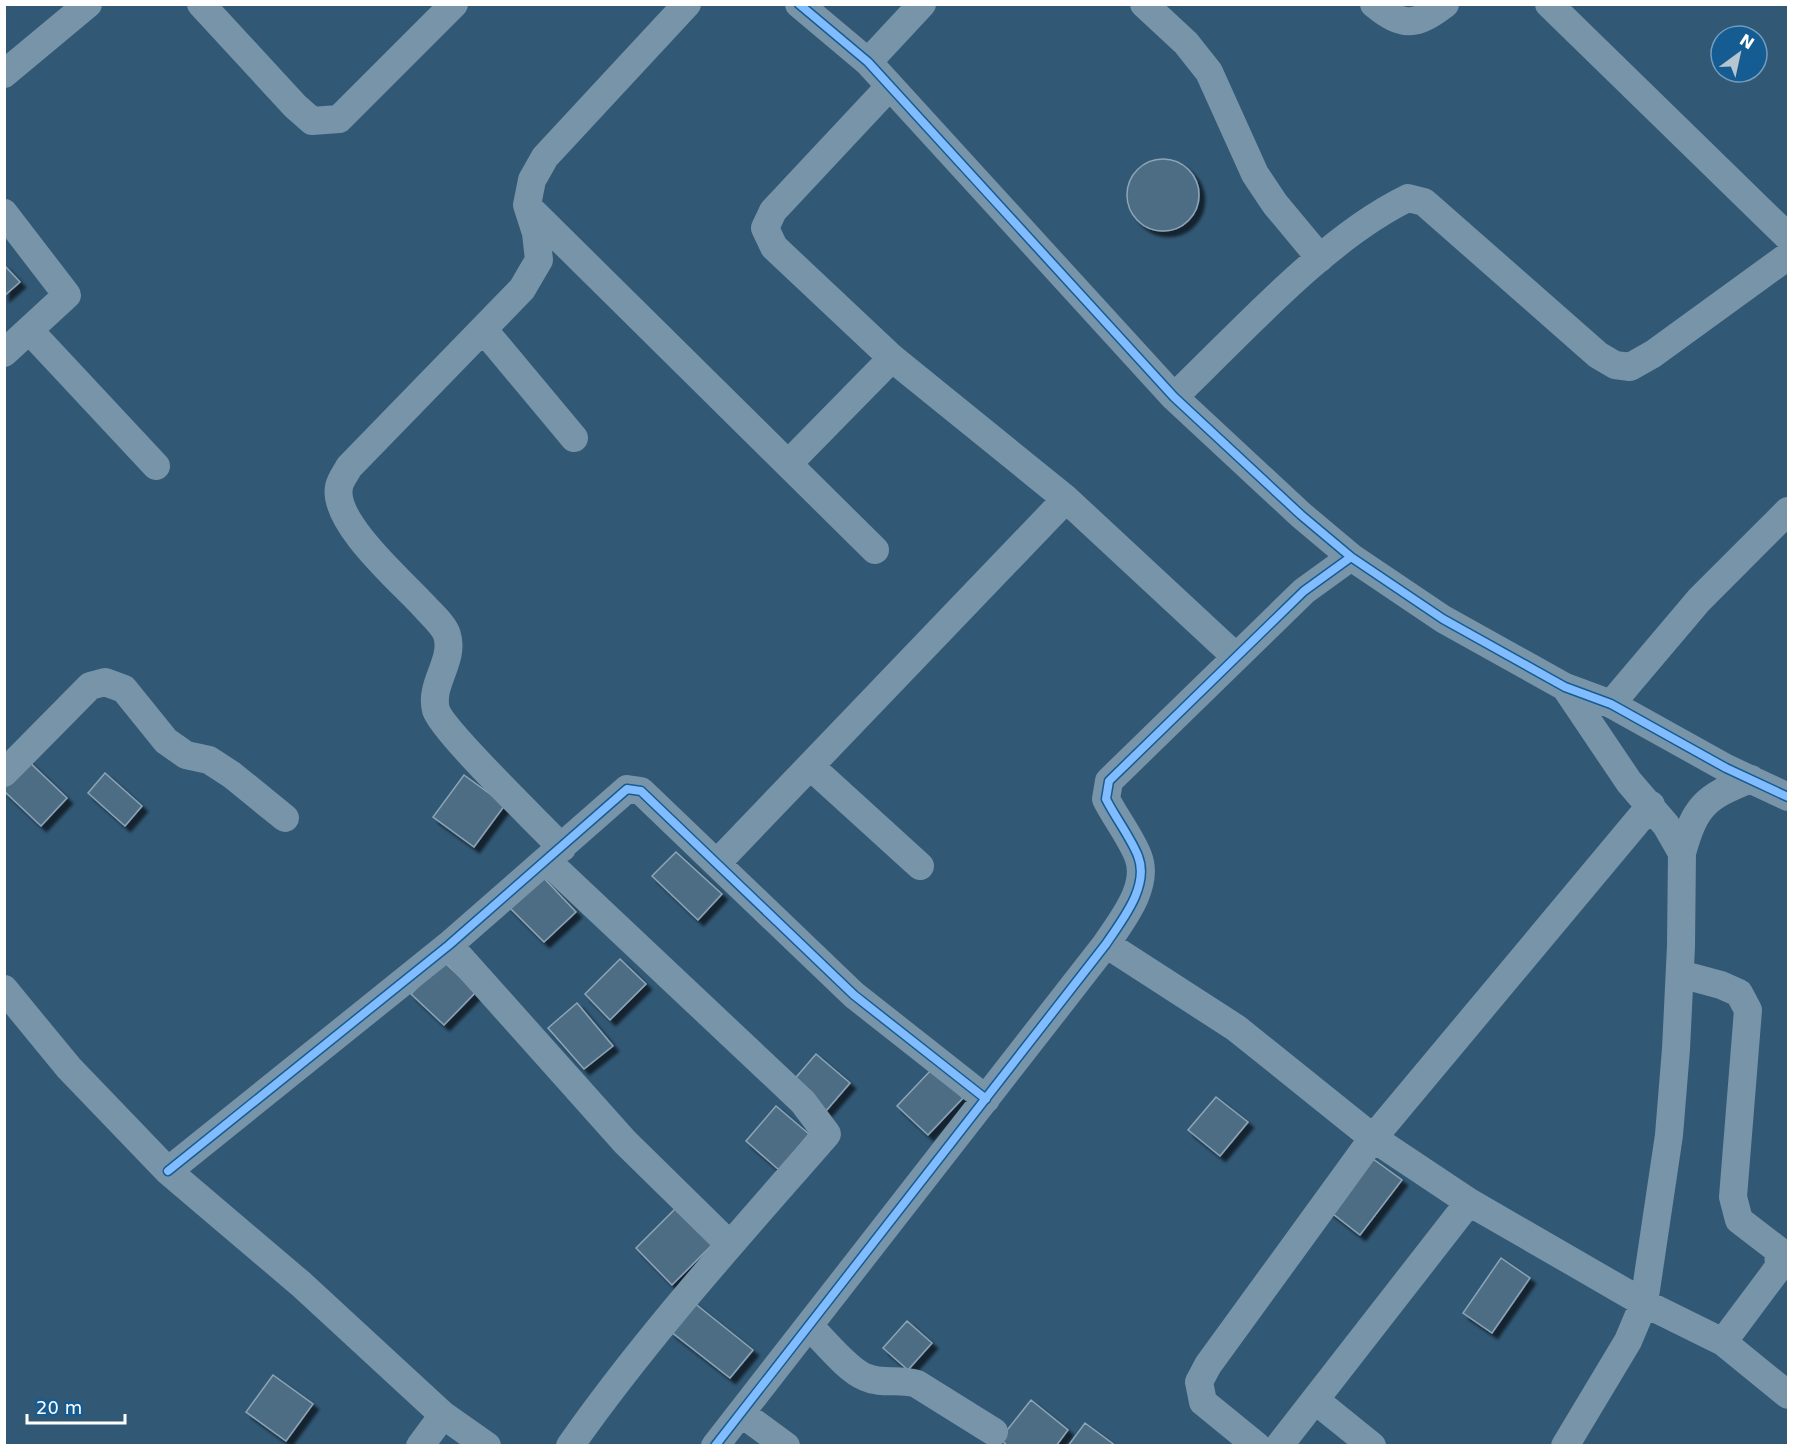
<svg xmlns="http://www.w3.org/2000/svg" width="1793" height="1450" font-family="'DejaVu Sans',sans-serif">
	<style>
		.building { fill: #4e6d84; stroke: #8da5b6; stroke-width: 1.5; filter: url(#shadow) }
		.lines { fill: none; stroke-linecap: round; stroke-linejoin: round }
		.minor { stroke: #7894a8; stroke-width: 28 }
		.cycleway-casing { stroke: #145c92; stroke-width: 11 }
		.cycleway { stroke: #80bcff; stroke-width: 8 }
	</style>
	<defs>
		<filter id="shadow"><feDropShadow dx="5.5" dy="5.5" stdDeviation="1.5" flood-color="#0009"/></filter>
	</defs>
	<rect width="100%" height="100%" fill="#315875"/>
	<path class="building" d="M1127 195a36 36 0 1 1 72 0a36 36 0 1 1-72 0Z
		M 4,265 L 20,282 L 4,296 Z
		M 24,757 L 67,798 L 41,826 L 4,791 L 4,778 Z
		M 105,773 L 142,806 L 125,826 L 88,793 Z
		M 464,775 L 505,805 L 474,847 L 433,817 Z
		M 676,852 L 722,894 L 698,920 L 652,876 Z
		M 540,874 L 576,912 L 544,942 L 507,905 Z
		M 620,959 L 646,984 L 610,1020 L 585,994 Z
		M 443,961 L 476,992 L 444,1025 L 411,994 Z
		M 577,1003 L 613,1046 L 584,1069 L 548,1028 Z
		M 816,1054 L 850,1083 L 826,1111 L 792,1082 Z
		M 932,1069 L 963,1098 L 928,1135 L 897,1106 Z
		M 1216,1097 L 1248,1122 L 1220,1156 L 1188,1130 Z
		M 776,1106 L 809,1134 L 779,1170 L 746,1141 Z
		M 1369,1156 L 1402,1180 L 1360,1235 L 1328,1210 Z
		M 676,1208 L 713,1244 L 672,1285 L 636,1248 Z
		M 1501,1258 L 1530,1278 L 1492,1333 L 1463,1313 Z
		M 693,1302 L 753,1350 L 730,1378 L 670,1331 Z
		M 907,1321 L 932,1343 L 908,1370 L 883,1348 Z
		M 273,1375 L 313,1404 L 286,1441 L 246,1412 Z
		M 1031,1400 L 1068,1430 L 1056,1446 L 1008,1446 L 1000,1439 Z
		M 1085,1423 L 1116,1446 L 1068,1446 Z"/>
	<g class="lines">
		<path class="minor" d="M 201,4 L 295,106 L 312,121 L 339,119 L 454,4
			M 799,4 L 868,62 L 1174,397 L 1301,515 L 1351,557 L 1443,619 L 1565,687 L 1611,704 L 1726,768 L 1788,797
			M 1144,4 L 1186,43 L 1209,72 L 1255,174 L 1275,204 L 1320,258
			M 1374,4 C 1403,28 1416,26 1445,4
			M 1549,4 L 1788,237
			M 868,62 L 922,4
			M 4,74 L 88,4
			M 890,86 L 773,211 L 765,228 L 774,247 L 892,358 L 1066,499 L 1235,656
			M 528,207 L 875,550
			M 4,213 L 67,295 L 4,353
			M 483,329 L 574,438
			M 29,330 L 156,466
			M 1174,397 C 1241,333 1325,238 1408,198 L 1424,202 L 1598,355 L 1615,365 L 1630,367 L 1653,354 L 1788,256
			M 788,464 L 892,358
			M 1565,687 L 1629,782 L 1666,825 L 1682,853
			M 1611,704 L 1699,600 L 1788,511
			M 810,766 L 920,866
			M 4,773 L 90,686 L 105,682 L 124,689 L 166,741 L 186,755 L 209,760 L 232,775 L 285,818
			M 562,848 C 541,825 443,732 436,710 C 429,684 455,661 447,635 C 444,625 431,614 424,606 C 402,582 332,522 339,487 C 340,480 346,473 349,467 L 522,289 L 539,260 L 536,233 L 527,205 L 532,180 L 545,157 L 687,4
			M 546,860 L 803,1102 L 827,1134 C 739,1235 647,1336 570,1446
			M 718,862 L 1066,499
			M 1106,944 L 1236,1028 L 1373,1138 L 1469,1202 L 1644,1303 L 1723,1342 L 1788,1395
			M 449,945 L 625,1142 L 730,1245
			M 1680,974 L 1721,985 L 1739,993 L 1748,1010 L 1733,1197 L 1739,1220 L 1778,1250 L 1779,1267 L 1723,1342
			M 4,989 L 69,1068 L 168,1171 L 301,1284 L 443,1415 L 487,1446
			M 168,1171 L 449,945 L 627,789 L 641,791 L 854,995 L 986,1099
			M 809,1326 C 824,1340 847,1370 865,1377 C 882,1385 900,1378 917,1384 L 994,1432
			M 1315,1400 L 1372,1446
			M 741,1413 L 786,1446
			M 420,1446 L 443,1415
			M 715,1446 L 1106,944 C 1122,920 1150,886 1138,856 C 1131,838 1115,817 1106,799 L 1109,781 L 1304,591 L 1351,557
			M 1257,1446 L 1203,1402 L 1199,1382 L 1208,1365 L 1373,1138 L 1651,805
			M 1279,1446 L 1469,1202
			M 1565,1446 L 1628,1341 L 1644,1303 L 1669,1135 L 1676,1049 L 1681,946 L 1682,853 C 1695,806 1705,797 1751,779"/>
		<defs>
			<path id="cycleway" d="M 799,4 L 868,62 L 1174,397 L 1301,515 L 1351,557 L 1443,619 L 1565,687 L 1611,704 L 1726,768 L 1788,797
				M 168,1171 L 449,945 L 627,789 L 641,791 L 854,995 L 986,1099
				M 715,1446 L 1106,944 C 1122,920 1150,886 1138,856 C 1131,838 1115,817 1106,799 L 1109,781 L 1304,591 L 1351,557"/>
		</defs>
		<use href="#cycleway" class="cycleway-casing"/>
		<use href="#cycleway" class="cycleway"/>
	</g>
	<rect width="1793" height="1450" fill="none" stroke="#ffffff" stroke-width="12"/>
	<g transform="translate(1739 54) rotate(33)"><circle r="28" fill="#145c92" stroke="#729dbe" stroke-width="1.5"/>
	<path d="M0-4.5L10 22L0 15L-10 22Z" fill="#b7c5cf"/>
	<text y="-9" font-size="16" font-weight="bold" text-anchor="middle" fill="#ffffff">N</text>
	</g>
	<path d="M27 1414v9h98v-9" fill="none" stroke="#ffffff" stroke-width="3"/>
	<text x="36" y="1414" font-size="18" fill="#ffffff" stroke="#145c92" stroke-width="4.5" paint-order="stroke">20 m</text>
</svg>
